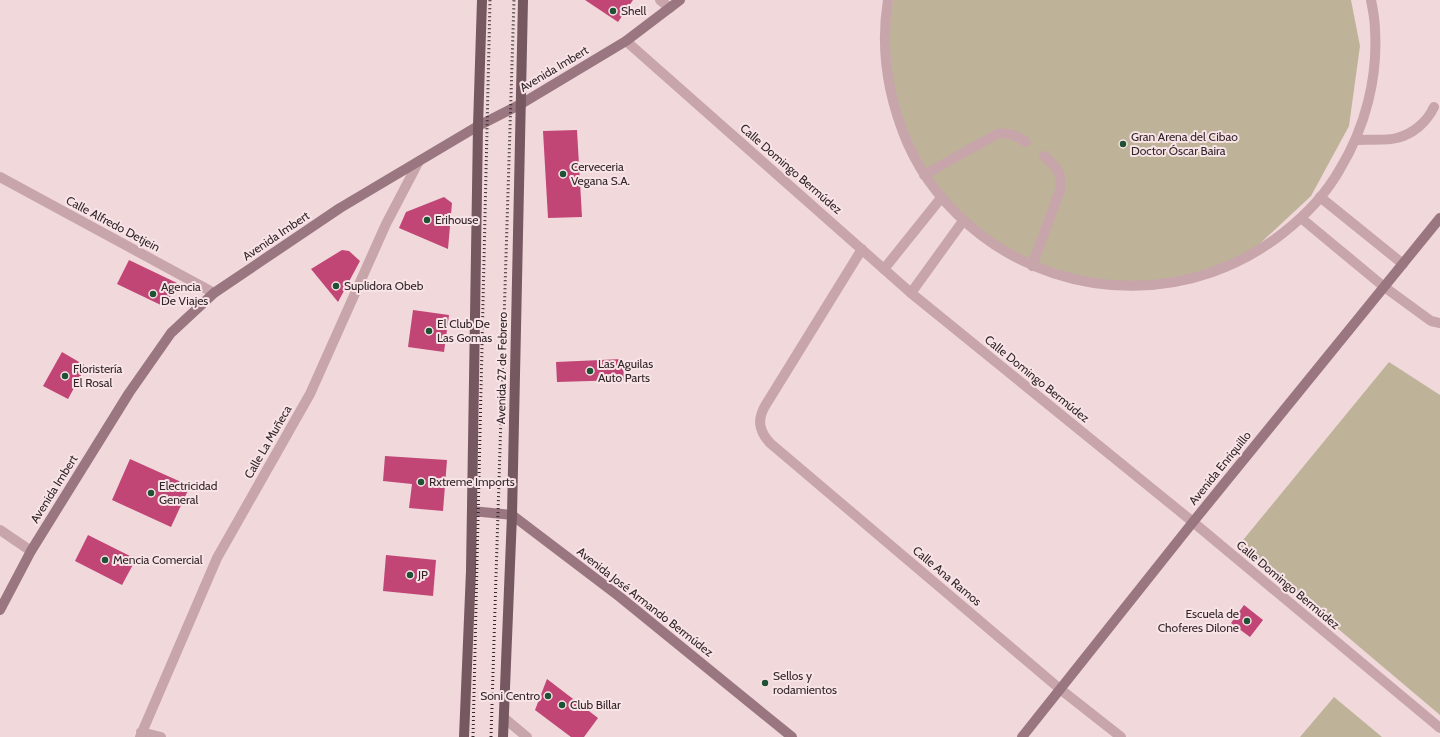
<svg xmlns="http://www.w3.org/2000/svg" width="1440" height="737" font-family="Cabin,sans-serif">
	<style>
		.green { fill: #beb399 }
		.building { fill: #c14575 }
		.lines { fill: none; stroke-linecap: round; stroke-linejoin: round }
		.lane { stroke: #c7a5ab; stroke-width: 10 }
		.street { stroke: #c7a5ab; stroke-width: 10 }
		.secondary { stroke: #9a7780; stroke-width: 10 }
		.primary { stroke: #755860; stroke-width: 10 }
		.rail { stroke: #33262a; stroke-width: 3; stroke-dasharray: 1 3; stroke-linecap: butt }
		.poi-dot { fill: #1e5235; stroke: #f8e4e6; stroke-width: 1.5 }
		.labels { text-anchor: middle; stroke-width: 4; stroke-linejoin: round; paint-order: stroke }
		.poi-label { font-size: 12px; fill: #33262a; stroke: #f8e4e6; text-anchor: start }
		.street-label { font-size: 12px; fill: #33262a; stroke: #f8e4e6 }
	</style>
	<rect width="100%" height="100%" fill="#f0d8db"/>
	<path class="green" d="M 893,0 L 1351,0 L 1360,46 L 1349,126 L 1311,196 L 1252,251 L 1178,282 L 1097,287 L 1023,266 L 960,223 L 913,162 L 889,90 L 888,14 Z
		M 1389,362 L 1440,395 L 1440,715 L 1239,545 Z
		M 1334,697 L 1382,737 L 1300,737 Z"/>
	<path class="building" d="M 585,0 L 633,0 L 618,22 Z
		M 577,130 L 582,217 L 548,218 L 543,131 Z
		M 444,197 L 452,203 L 448,249 L 399,228 L 406,212 Z
		M 342,250 L 349,251 L 360,261 L 338,302 L 311,269 Z
		M 129,260 L 177,283 L 165,307 L 117,284 Z
		M 413,310 L 449,315 L 444,352 L 408,347 Z
		M 62,352 L 86,366 L 68,399 L 43,386 Z
		M 623,359 L 624,380 L 557,382 L 556,362 Z
		M 385,456 L 447,460 L 443,511 L 409,508 L 412,484 L 383,481 Z
		M 130,459 L 190,486 L 171,527 L 112,500 Z
		M 88,535 L 136,559 L 122,585 L 75,561 Z
		M 386,555 L 436,560 L 433,596 L 383,591 Z
		M 1244,605 L 1263,620 L 1250,637 L 1231,623 Z
		M 547,679 L 598,718 L 584,737 L 571,737 L 535,710 Z"/>
	<g class="lines">
		<path class="lane" d="M 660,0 L 670,8
			M 888,0 C 880,49 888,97 907,142 C 923,179 949,210 981,235 C 1070,303 1195,303 1283,233 C 1306,215 1326,194 1340,169 C 1365,128 1378,78 1375,30 C 1375,20 1373,10 1371,0
			M 1355,140 C 1367,139 1386,141 1397,138 C 1413,134 1427,122 1434,107
			M 924,175 L 997,134 C 1009,132 1017,136 1026,142
			M 1320,197 L 1403,264
			M 1301,218 L 1383,286 L 1431,321 L 1440,323
			M 1032,266 L 1060,190 C 1063,172 1056,167 1044,156
			M 884,269 L 941,198
			M 911,293 L 963,221"/>
		<path class="street" d="M 626,41 L 911,293 L 1193,522 L 1440,728
			M 0,177 L 214,293
			M 862,249 L 765,406 C 757,420 759,431 770,443 L 1060,689 L 1121,737
			M 0,530 L 31,551
			M 504,718 L 527,737
			M 141,732 L 161,737
			M 140,737 L 217,558 L 310,394 L 386,224 L 419,161"/>
		<path class="secondary" d="M 472,511 L 512,515 L 620,597 L 792,737
			M 0,610 L 31,551 L 129,393 L 171,333 L 214,293 L 340,208 L 478,126 L 521,104 L 626,41 L 680,0
			M 1022,737 L 1193,522 L 1440,218"/>
		<path class="primary" d="M 464,737 L 471,571 L 478,126 L 482,0
			M 503,737 L 512,515 L 523,0"/>
		<path class="rail" d="M 473,737 L 490,0
			M 491,737 L 514,0"/>
	</g>
	<g class="poi-dot">
		<circle cx="613" cy="11" r="4"/>
		<circle cx="1123" cy="144" r="4"/>
		<circle cx="563" cy="174" r="4"/>
		<circle cx="427" cy="220" r="4"/>
		<circle cx="336" cy="286" r="4"/>
		<circle cx="153" cy="294" r="4"/>
		<circle cx="429" cy="331" r="4"/>
		<circle cx="590" cy="371" r="4"/>
		<circle cx="65" cy="376" r="4"/>
		<circle cx="421" cy="482" r="4"/>
		<circle cx="151" cy="493" r="4"/>
		<circle cx="105" cy="560" r="4"/>
		<circle cx="410" cy="575" r="4"/>
		<circle cx="1247" cy="621" r="4"/>
		<circle cx="765" cy="683" r="4"/>
		<circle cx="548" cy="696" r="4"/>
		<circle cx="562" cy="705" r="4"/>
	</g>
	<g class="labels">
		<g class="poi-label">
			<text x="621" y="15">Shell</text>
			<text x="1131" y="141">Gran Arena del Cibao<tspan x="1131" dy="14">Doctor Óscar Baira</tspan></text>
			<text x="571" y="171">Cerveceria<tspan x="571" dy="14">Vegana S.A.</tspan></text>
			<text x="435" y="224">Erihouse</text>
			<text x="344" y="290">Suplidora Obeb</text>
			<text x="161" y="291">Agencia<tspan x="161" dy="14">De Viajes</tspan></text>
			<text x="437" y="328">El Club De<tspan x="437" dy="14">Las Gomas</tspan></text>
			<text x="598" y="368">Las Aguilas<tspan x="598" dy="14">Auto Parts</tspan></text>
			<text x="73" y="373">Floristería<tspan x="73" dy="14">El Rosal</tspan></text>
			<text x="429" y="486">Rxtreme Imports</text>
			<text x="159" y="490">Electricidad<tspan x="159" dy="14">General</tspan></text>
			<text x="113" y="564">Mencia Comercial</text>
			<text x="418" y="579">JP</text>
			<text x="1239" y="618" text-anchor="end">Escuela de<tspan x="1239" dy="14">Choferes Dilone</tspan></text>
			<text x="773" y="680">Sellos y<tspan x="773" dy="14">rodamientos</tspan></text>
			<text x="540" y="700" text-anchor="end">Soni Centro</text>
			<text x="570" y="709">Club Billar</text>
		</g>
		<g class="street-label">
			<text transform="translate(554 69) rotate(-31)" y="4">Avenida Imbert</text>
			<text transform="translate(791 169) rotate(41)" y="4">Calle Domingo Bermúdez</text>
			<text transform="translate(113 224) rotate(28)" y="4">Calle Alfredo Detjein</text>
			<text transform="translate(276 236) rotate(-34)" y="4">Avenida Imbert</text>
			<text transform="translate(502 368) rotate(-89)" y="4">Avenida 27 de Febrero</text>
			<text transform="translate(1037 379) rotate(39)" y="4">Calle Domingo Bermúdez</text>
			<text transform="translate(268 442) rotate(-60)" y="4">Calle La Muñeca</text>
			<text transform="translate(1220 468) rotate(-51)" y="4">Avenida Enriquillo</text>
			<text transform="translate(54 489) rotate(-58)" y="4">Avenida Imbert</text>
			<text transform="translate(947 576) rotate(40)" y="4">Calle Ana Ramos</text>
			<text transform="translate(1288 585) rotate(40)" y="4">Calle Domingo Bermúdez</text>
			<text transform="translate(645 602) rotate(38)" y="4">Avenida José Armando Bermúdez</text>
		</g>
	</g>
</svg>
